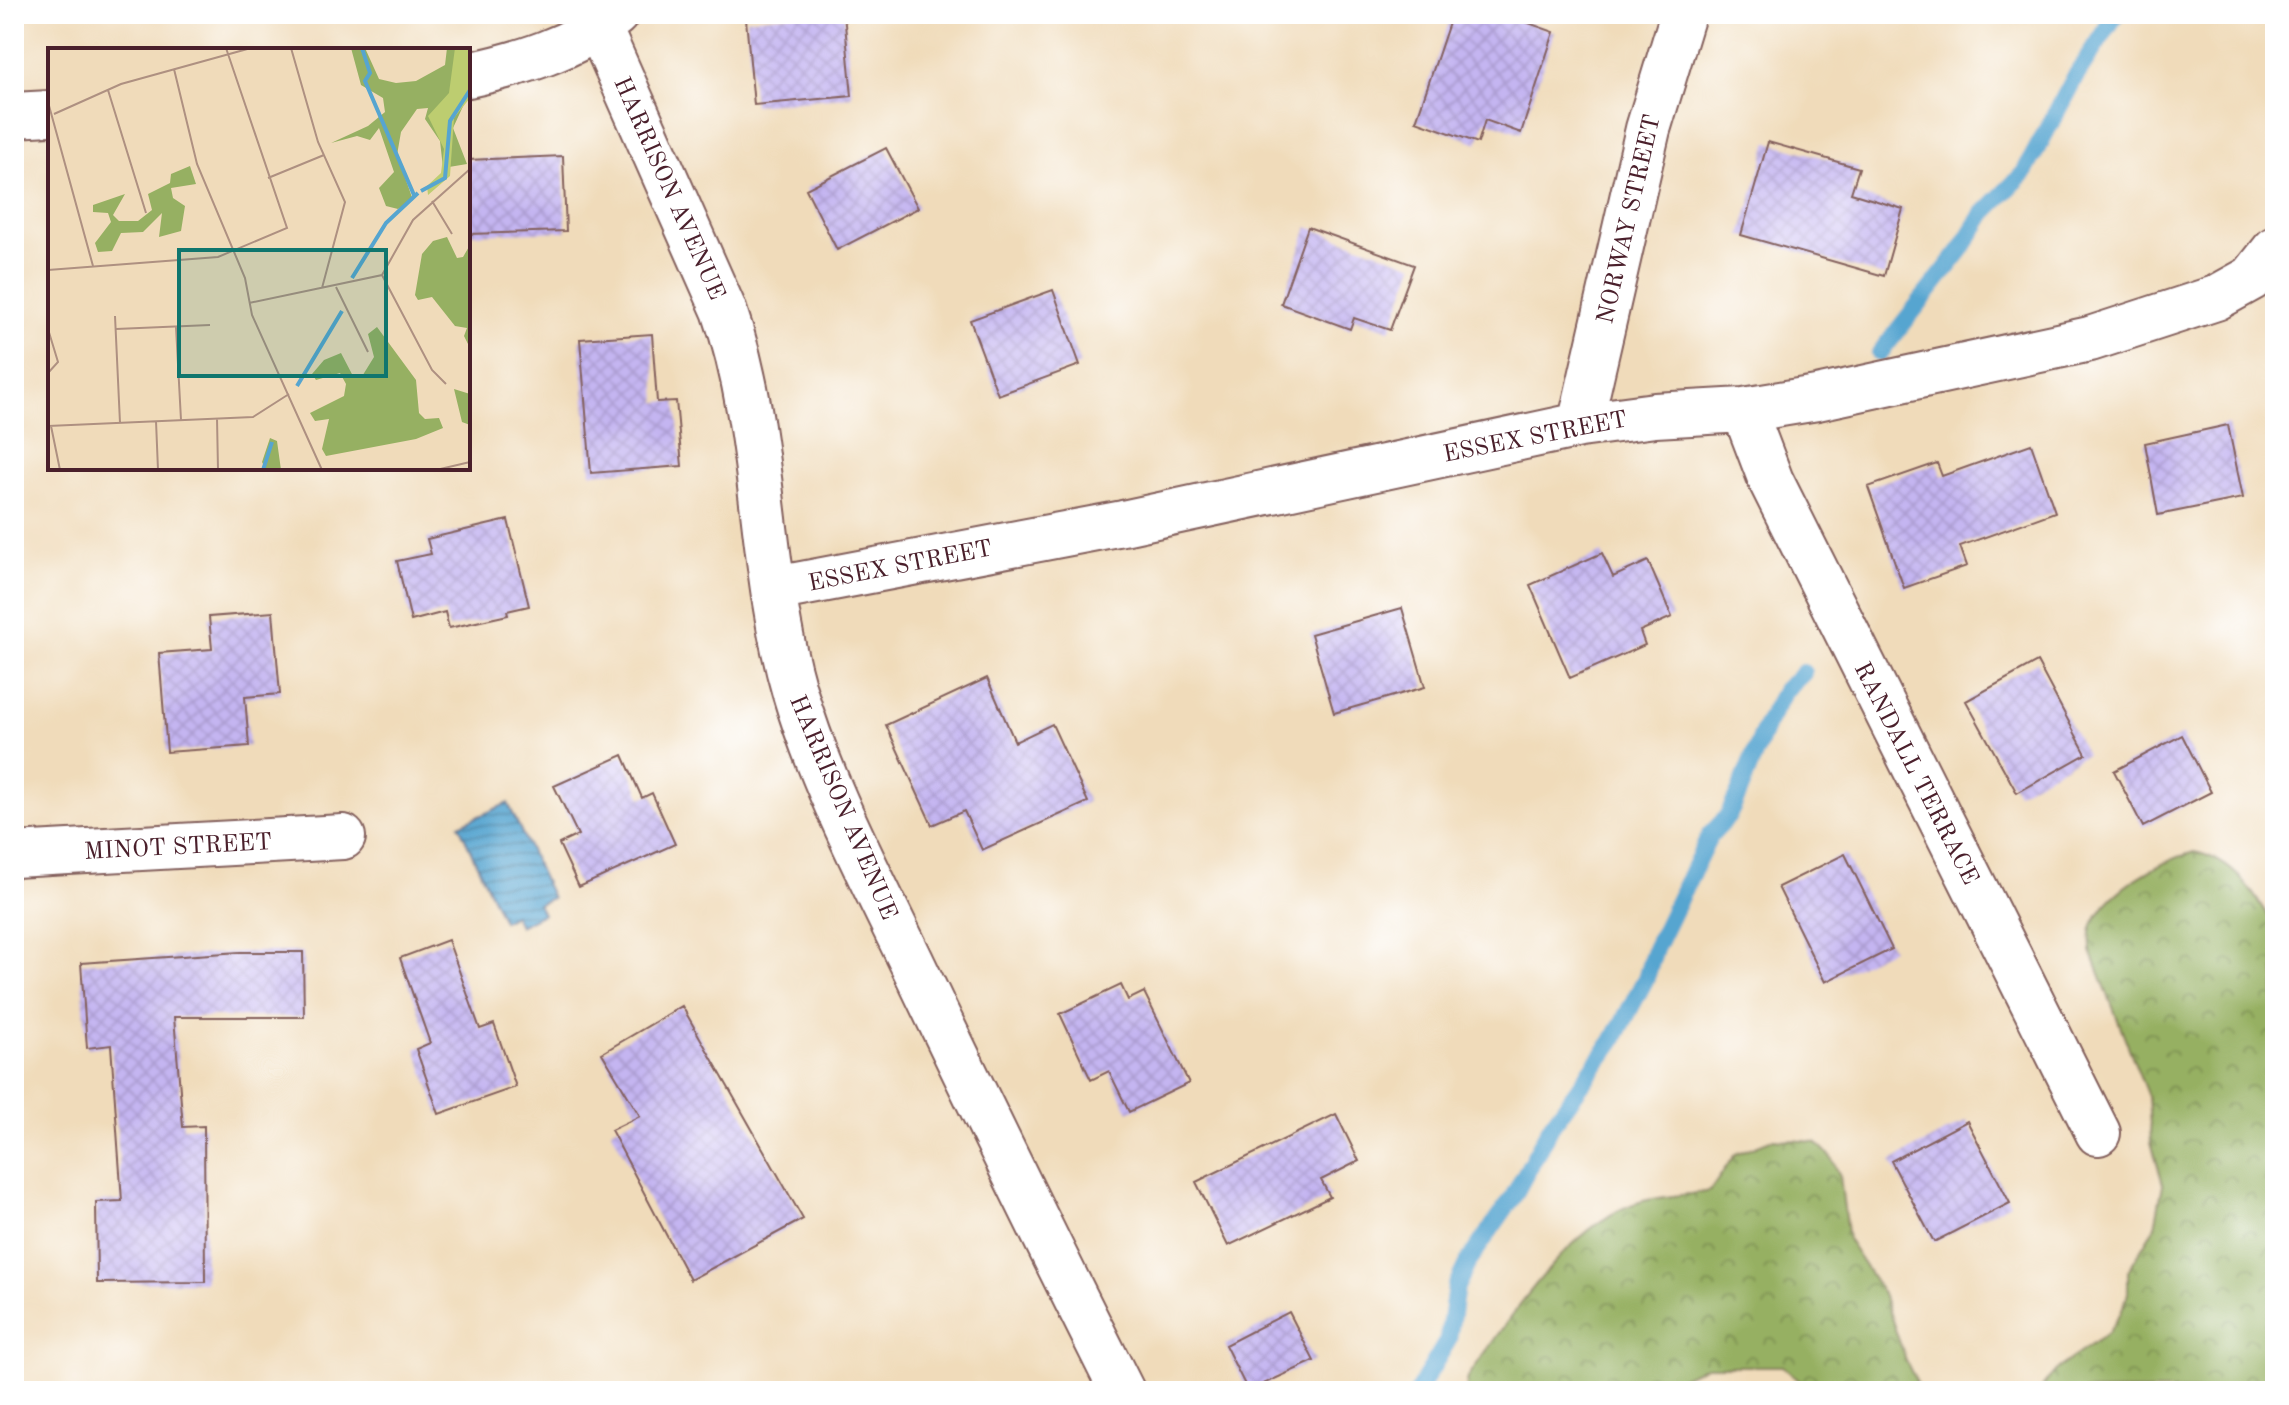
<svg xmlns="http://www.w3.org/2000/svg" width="2289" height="1405" font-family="'Old Standard TT',serif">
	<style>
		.forest { fill: url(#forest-crowns); stroke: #706846; stroke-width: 2 }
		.water { fill: url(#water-rules); stroke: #50627e; stroke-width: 2 }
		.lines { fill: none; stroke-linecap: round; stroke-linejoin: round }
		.stream { stroke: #56a5d0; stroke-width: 18 }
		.building { fill: url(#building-cross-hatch) }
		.street-casing { stroke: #84615d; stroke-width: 48 }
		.street { stroke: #fff; stroke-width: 44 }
		.labels { text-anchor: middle; stroke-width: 6; stroke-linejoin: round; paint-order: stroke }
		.street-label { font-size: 24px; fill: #4a1f2b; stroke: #fff }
		.inset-river { fill: none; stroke: #56a5d0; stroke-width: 4 }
		.inset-road { fill: none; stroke: #ae9081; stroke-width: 2 }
		.view { fill: #0f766e; fill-opacity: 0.15; stroke: #0f766e; stroke-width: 4 }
		.inset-edge { fill: none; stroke: #4a1f2b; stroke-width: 4 }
	</style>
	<defs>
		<pattern id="forest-crowns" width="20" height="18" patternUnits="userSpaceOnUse" patternTransform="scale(2)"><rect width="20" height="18" fill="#96b062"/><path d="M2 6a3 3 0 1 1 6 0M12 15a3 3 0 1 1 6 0" fill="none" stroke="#7c8f51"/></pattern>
		<pattern id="water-rules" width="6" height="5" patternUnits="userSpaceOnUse" patternTransform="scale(2)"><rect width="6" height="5" fill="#56a5d0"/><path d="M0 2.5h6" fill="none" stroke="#4986a9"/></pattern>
		<pattern id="building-cross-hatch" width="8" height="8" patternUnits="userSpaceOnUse" patternTransform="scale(2)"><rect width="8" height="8" fill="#c4b5f1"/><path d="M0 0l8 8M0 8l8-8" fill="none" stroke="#aa9bcf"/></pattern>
	</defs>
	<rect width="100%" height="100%" fill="#fff"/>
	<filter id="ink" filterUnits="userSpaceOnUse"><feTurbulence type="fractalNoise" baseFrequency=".0125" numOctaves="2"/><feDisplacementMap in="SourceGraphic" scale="16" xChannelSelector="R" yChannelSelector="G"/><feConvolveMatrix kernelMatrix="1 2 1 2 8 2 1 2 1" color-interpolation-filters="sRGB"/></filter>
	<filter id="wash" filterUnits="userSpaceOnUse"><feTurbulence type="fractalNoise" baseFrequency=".006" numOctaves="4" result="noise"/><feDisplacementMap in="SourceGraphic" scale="32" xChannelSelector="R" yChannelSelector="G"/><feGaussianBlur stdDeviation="1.8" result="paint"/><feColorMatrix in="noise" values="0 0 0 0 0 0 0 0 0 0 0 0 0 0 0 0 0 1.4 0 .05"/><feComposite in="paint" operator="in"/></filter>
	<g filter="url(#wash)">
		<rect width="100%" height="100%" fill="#f0dbba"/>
		<path class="forest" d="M 2194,852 C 2235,860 2254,893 2275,928 L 2275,1391 L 2039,1391 L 2058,1368 L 2108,1333 L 2121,1313 L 2128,1293 L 2128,1271 L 2155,1226 L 2163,1184 L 2151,1142 L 2148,1097 L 2091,951 C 2091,943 2089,933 2093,925 C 2107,890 2159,862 2194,852 Z
			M 1773,1139 L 1816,1142 L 1831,1157 L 1840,1176 L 1848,1241 L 1883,1294 L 1906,1361 L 1921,1391 L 1803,1391 L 1801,1382 L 1782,1366 L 1706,1366 L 1653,1391 L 1466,1391 L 1468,1377 C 1508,1321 1572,1219 1643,1201 C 1664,1196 1688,1195 1710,1191 L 1735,1154 Z"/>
		<path class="water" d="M 508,803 L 552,898 L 538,904 L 543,914 L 519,926 L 514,915 L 503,921 L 459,825 Z"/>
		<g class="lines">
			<path class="stream" d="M 1880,353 L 1961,250 L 1984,213 L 2024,173 L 2074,79 L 2116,14
				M 1418,1391 L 1448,1340 L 1456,1287 L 1468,1262 L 1513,1197 L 1551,1126 L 1613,1041 L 1646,978 L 1655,949 L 1710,835 L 1728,816 L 1739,793 L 1766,725 L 1784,691 L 1803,673"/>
		</g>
		<g id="blocks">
			<path class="building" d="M 801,14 L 844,14 L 852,96 L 754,105 L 746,19 Z
				M 1452,14 L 1503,14 L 1554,32 L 1521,133 L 1485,120 L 1478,143 L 1416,121 Z
				M 1768,142 L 1859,168 L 1851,193 L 1903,209 L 1884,276 L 1741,235 Z
				M 886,148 L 918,208 L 837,250 L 806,189 Z
				M 563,156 L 566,231 L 468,234 L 468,160 Z
				M 1308,227 L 1414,265 L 1390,330 L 1354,318 L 1350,329 L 1281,304 Z
				M 1053,290 L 1080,365 L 998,395 L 970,320 Z
				M 652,334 L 657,402 L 676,401 L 682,466 L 591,473 L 580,339 Z
				M 2228,425 L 2243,498 L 2158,515 L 2145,443 Z
				M 2031,444 L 2055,512 L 1960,546 L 1967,566 L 1904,588 L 1868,487 L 1937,463 L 1942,476 Z
				M 508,520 L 529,606 L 507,611 L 508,615 L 449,628 L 445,612 L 411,621 L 397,561 L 431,554 L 427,539 Z
				M 1602,553 L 1613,577 L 1648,561 L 1672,617 L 1640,631 L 1645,645 L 1570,678 L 1530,585 Z
				M 1402,608 L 1425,687 L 1334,713 L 1311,634 Z
				M 273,612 L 280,694 L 245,697 L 249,746 L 167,752 L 159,653 L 212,649 L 209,617 Z
				M 2037,662 L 2086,754 L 2017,793 L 1966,701 Z
				M 987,678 L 1015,742 L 1052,724 L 1088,802 L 982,850 L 964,811 L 932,825 L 886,725 Z
				M 2182,735 L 2211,792 L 2143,827 L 2114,771 Z
				M 623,755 L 642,798 L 652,793 L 675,844 L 579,887 L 559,844 L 578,835 L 554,786 Z
				M 1845,854 L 1892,949 L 1825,982 L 1778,887 Z
				M 448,940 L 480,1029 L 494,1024 L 516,1087 L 439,1114 L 416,1049 L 430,1043 L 400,958 Z
				M 240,952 L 303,952 L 304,1017 L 174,1017 L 183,1127 L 204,1126 L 205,1282 L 97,1283 L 96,1202 L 122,1201 L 111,1045 L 87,1048 L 81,963 Z
				M 1121,985 L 1128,1000 L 1144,992 L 1189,1083 L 1129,1112 L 1109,1071 L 1091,1080 L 1060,1014 Z
				M 682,1006 L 803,1219 L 690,1280 L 611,1130 L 640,1116 L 602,1053 Z
				M 1336,1114 L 1359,1161 L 1321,1180 L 1330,1197 L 1228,1246 L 1196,1182 Z
				M 1967,1121 L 2010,1203 L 1934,1242 L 1891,1161 Z
				M 1289,1312 L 1314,1361 L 1248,1391 L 1225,1345 Z"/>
		</g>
	</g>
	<g filter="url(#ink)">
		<use href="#blocks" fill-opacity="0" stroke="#84615d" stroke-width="2"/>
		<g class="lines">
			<defs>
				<path id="street" d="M 593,14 L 724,310 C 767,433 758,565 794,690 C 822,786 871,877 914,967 C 982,1109 1051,1250 1122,1391
					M 468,75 C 520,64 574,48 616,14
					M 14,115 L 50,113
					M 1744,410 L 1771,481 L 2098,1133
					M 1580,425 L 1648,129 L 1683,14
					M 775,589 L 1123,523 L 1580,425 L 1655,415 L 1744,410 L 1817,398 L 2090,339 L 2216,298 L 2252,278 L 2275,249
					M 14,855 L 343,837"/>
			</defs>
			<use href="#street" class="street-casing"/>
			<use href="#street" class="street"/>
		</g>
	</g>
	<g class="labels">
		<g class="street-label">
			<text transform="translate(670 188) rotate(66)" y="8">HARRISON AVENUE</text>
			<text transform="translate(1628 219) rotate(-77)" y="8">NORWAY STREET</text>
			<text transform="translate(1535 436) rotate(-11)" y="8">ESSEX STREET</text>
			<text transform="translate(900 565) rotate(-11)" y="8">ESSEX STREET</text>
			<text transform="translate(1917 773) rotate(63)" y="8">RANDALL TERRACE</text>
			<text transform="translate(844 807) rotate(67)" y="8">HARRISON AVENUE</text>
			<text transform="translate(178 846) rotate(-3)" y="8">MINOT STREET</text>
		</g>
	</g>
	<g transform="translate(48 48)">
		<rect width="422" height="422" fill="#f0dbba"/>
		<path d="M 303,0 L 317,0 L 331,31 L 348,35 L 368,33 L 397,17 L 399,0 L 422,0 L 417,54 L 405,80 L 419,116 L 395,120 L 392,93 L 377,71 L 380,60 L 369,61 L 353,84 L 349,107 L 365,152 L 350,161 L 338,158 L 331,140 L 346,124 L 331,80 L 322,92 L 309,88 L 283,95 L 320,78 L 337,64 L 335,50 L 313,37 ZM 142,118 L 148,136 L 123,140 L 125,150 L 137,158 L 133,183 L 111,189 L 114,165 L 95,184 L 73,185 L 64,203 L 50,204 L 47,195 L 63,174 L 60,165 L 45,164 L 45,157 L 77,146 L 65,167 L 71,173 L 90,173 L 104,162 L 100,146 L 122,135 L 123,126 ZM 399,189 L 409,210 L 415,209 L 422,197 L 422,300 L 416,288 L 419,280 L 407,278 L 384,249 L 370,252 L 367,247 L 374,206 L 385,193 ZM 329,279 L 368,332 L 371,365 L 377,371 L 391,370 L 395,380 L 368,391 L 278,408 L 274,401 L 281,371 L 267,373 L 262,365 L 296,348 L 298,336 L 292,325 L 268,332 L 264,326 L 276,312 L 293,305 L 306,330 L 313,330 L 326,309 L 320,286 ZM 406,341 L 422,346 L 422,377 L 414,374 ZM 222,390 L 229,393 L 233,422 L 218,422 L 214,414 Z" fill="#96b062"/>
		<path d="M 407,0 L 422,0 L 422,50 L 406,70 L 402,128 L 380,147 L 379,138 L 393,125 L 396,101 L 380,68 L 401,45 Z" fill="#bdcd70"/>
		<path class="inset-river" d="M 314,0 L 322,25 L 317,33 L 366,147M 373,143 L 397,130 L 402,73 L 422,42M 304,230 L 338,175 L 370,145M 249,338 L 294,263M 215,422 L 224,394"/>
		<path class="inset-road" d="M 243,0 L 270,94 L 297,154 L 274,240M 126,21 L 149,116 L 197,230 L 204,267 L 274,422M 60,42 L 98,165M 0,54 L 45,218M 6,66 L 73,36 L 203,0M 220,130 L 276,107M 384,153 L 404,186M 0,222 L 170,209 L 239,180 L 178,0M 334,227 L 384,322 L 398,336M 288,239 L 320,304M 201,255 L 334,227 L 365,172 L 422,121M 67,268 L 72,375M 128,279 L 133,372M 0,281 L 10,314 L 0,325M 68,281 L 162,277M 169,370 L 170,422M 108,373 L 110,422M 0,378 L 205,369 L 241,346M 3,378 L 12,422M 388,422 L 422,414"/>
		<path class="view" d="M 131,202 L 338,202 L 338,328 L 131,328 Z"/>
		<rect width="422" height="422" class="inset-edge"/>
	</g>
	<rect width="2289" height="1405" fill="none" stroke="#fff" stroke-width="48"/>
</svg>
